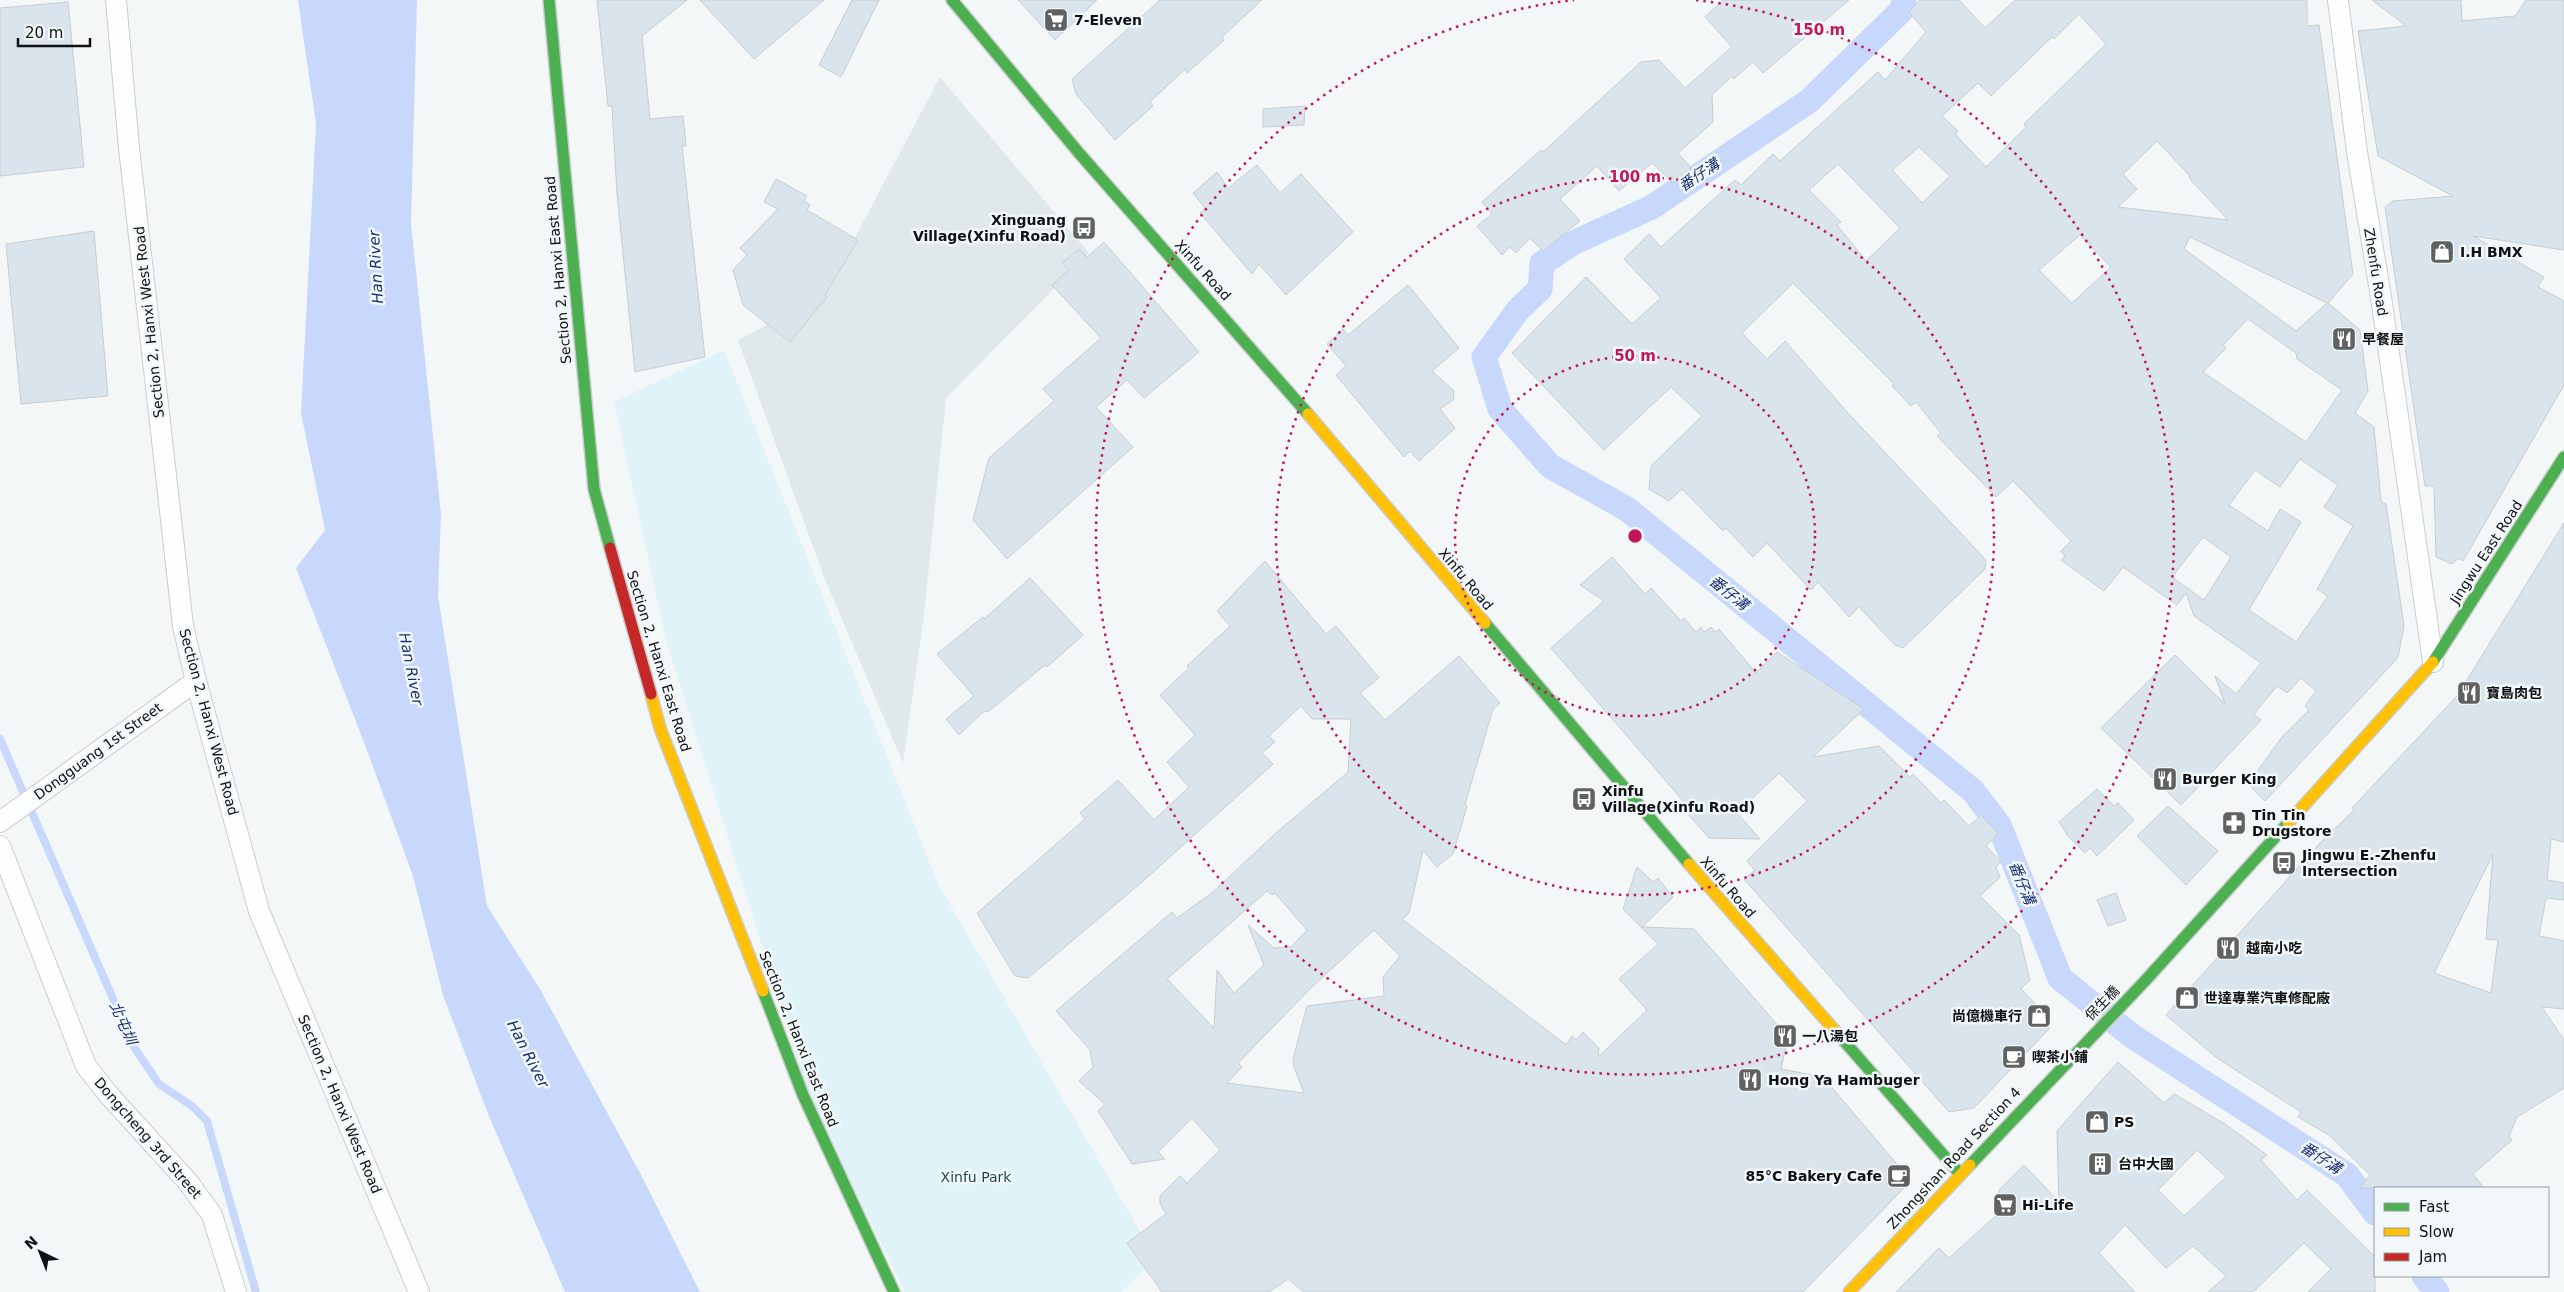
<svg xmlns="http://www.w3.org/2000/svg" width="2564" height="1292" font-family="'DejaVu Sans','Noto Sans TC',sans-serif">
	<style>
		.built { fill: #dfe9ec }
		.green { fill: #dff3f9 }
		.water { fill: #c8d8fc }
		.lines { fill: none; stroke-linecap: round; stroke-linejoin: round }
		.stream { stroke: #c8d8fc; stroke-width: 8 }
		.canal { stroke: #c8d8fc; stroke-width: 25 }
		.building { fill: #d9e4ec; stroke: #c9cccd; fill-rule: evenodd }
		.street-casing { stroke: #cacdce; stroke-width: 22 }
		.fast-casing { stroke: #cacdce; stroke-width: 14 }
		.slow-casing { stroke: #cacdce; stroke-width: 14 }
		.jam-casing { stroke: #cacdce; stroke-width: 14 }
		.street { stroke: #fdfefe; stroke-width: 20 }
		.fast { stroke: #4caf50; stroke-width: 11 }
		.slow { stroke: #ffc107; stroke-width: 11 }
		.jam { stroke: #c62828; stroke-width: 11 }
		.ring { fill: none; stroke: #c2185b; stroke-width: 2.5; stroke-dasharray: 2.5 5 }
		.labels { text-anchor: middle; stroke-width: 5; stroke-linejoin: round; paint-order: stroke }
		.poi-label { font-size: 14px; font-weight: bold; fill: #101112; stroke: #f2f8fa; text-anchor: start }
		.street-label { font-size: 14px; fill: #101112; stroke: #f2f8fa }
		.park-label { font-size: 14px; fill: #1f4753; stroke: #f2f8fa }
		.water-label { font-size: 15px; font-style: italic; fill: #1a3076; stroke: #f2f8fa }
		.centre { fill: #c2185b; stroke: #f2f8fa; stroke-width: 2.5 }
		.ring-label { font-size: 15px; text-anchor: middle; font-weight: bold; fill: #c2185b; stroke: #f2f8fa; stroke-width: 5; stroke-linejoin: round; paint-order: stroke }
	</style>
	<rect width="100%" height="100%" fill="#f4f7f8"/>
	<path class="built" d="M 940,77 L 1089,253 L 946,398 L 924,615 L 903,763 L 824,577 L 738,340 L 825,294 Z"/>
	<path class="green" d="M 724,350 L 938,884 L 1156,1259 L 1121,1292 L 905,1292 L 810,1098 L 666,640 L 614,402 Z"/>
	<path class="water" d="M 298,0 L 417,0 L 411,223 L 441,514 L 438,596 L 487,906 L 540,989 L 640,1173 L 700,1292 L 565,1292 L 488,1114 L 443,995 L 413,876 L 365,745 L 296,568 L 325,530 L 301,413 L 316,124 Z"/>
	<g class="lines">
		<path class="stream" d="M 0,739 L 134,1047 L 159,1084 L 192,1106 L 207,1121 L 256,1292"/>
		<path class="canal" d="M 1904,0 L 1902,10 L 1809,101 L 1652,207 L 1573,243 L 1542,263 L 1540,289 L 1518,310 L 1484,357 L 1500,409 L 1550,466 L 1627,509 L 1973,791 L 1999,825 L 2060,978 L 2132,1036 L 2347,1175 L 2375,1213
			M 2424,1276 L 2437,1292"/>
	</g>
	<path class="building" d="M 597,0 L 687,0 L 642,36 L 650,119 L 683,116 L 686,146 L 682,146 L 705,357 L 635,372 L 617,194 L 612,106 L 608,106 Z
		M 700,0 L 824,0 L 754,59 Z
		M 852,0 L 879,0 L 841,77 L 819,65 Z
		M 1018,0 L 1097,0 L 1055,40 Z
		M 1160,0 L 1262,0 L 1222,37 L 1224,40 L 1187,73 L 1185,69 L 1150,102 L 1153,106 L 1115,140 L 1076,94 L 1072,79 Z
		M 1723,0 L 1849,0 L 1763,73 L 1753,62 L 1734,79 L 1732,76 L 1712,95 L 1713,122 L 1678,153 L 1691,168 L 1673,183 L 1652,163 L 1619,191 L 1597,166 L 1560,199 L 1580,221 L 1543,251 L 1530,238 L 1516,253 L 1510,247 L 1502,255 L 1477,226 L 1492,214 L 1482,202 L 1541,150 L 1543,152 L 1641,62 L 1659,60 L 1685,88 L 1732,47 L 1705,17 Z
		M 1920,0 L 1959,0 L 1985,28 L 2015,0 L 2307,0 L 2307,26 L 2319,25 L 2353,274 L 2328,303 L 2360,330 L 2368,391 L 2355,413 L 2374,427 L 2381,501 L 2386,504 L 2404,626 L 2398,657 L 2393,663 L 2265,801 L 2248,784 L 2282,737 L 2309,710 L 2305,706 L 2316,691 L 2301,678 L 2287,693 L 2277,686 L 2254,714 L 2261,720 L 2181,805 L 2101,728 L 2175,655 L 2225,704 L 2215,676 L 2236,694 L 2261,663 L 2194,616 L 2186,593 L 2177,605 L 2123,567 L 2104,591 L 2061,560 L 2065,556 L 2061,551 L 2071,541 L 2013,481 L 1996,497 L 1937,436 L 1941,433 L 1916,402 L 1911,406 L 1892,386 L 1894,384 L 1793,283 L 1742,333 L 1767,359 L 1785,341 L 1847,412 L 1986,560 L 1985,569 L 1903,648 L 1895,645 L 1859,607 L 1849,617 L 1818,582 L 1811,590 L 1767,543 L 1753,557 L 1726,528 L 1723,531 L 1682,489 L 1669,501 L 1649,489 L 1651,466 L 1702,416 L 1671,387 L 1604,450 L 1512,353 L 1586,277 L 1632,324 L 1661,298 L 1624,259 L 1649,234 L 1661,247 L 1735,180 L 1741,185 L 1773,154 L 1780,161 L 1878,72 L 1885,80 L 1926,32 L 1909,12 ZM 2079,14 L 2106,44 L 2024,124 L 2026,127 L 1986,167 L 1955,134 L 1958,131 L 1942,116 L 1978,83 L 1991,96 L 2052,37 L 2054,39 ZM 2157,141 L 2190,176 L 2189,178 L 2228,220 L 2118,207 L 2137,189 L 2123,174 ZM 1919,147 L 1950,176 L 1922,203 L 1892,170 ZM 1838,164 L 1900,228 L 1866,261 L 1837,225 L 1841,222 L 1809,190 ZM 2080,235 L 2111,267 L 2072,303 L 2039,270 ZM 2190,237 L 2327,303 L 2296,331 L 2184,249 ZM 2248,319 L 2296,353 L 2297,359 L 2342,390 L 2306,442 L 2203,372 L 2226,348 L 2223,345 ZM 2300,459 L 2338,485 L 2324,507 L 2353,526 L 2317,589 L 2328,596 L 2296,642 L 2249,610 L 2301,522 L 2280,509 L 2268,531 L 2229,505 L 2255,470 L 2280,487 ZM 2203,537 L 2231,557 L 2204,600 L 2172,577 Z
		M 2372,0 L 2461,0 L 2462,21 L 2515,16 L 2526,0 L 2564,0 L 2564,250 L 2473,236 L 2544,277 L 2538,287 L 2564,301 L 2564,385 L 2463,561 L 2458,558 L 2452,564 L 2436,557 L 2434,486 L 2425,486 L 2385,207 L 2393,201 L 2453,196 L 2378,156 L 2358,31 L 2406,26 Z
		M 68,2 L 84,167 L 0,176 L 0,8 Z
		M 1305,106 L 1304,125 L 1263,127 L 1263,109 Z
		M 1257,165 L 1280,193 L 1301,174 L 1353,232 L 1286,295 L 1259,264 L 1252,274 L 1200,213 L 1205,208 L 1193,193 L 1217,172 L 1228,188 Z
		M 776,179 L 807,196 L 804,201 L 810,205 L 807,210 L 858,240 L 825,295 L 827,297 L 790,342 L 743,305 L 733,270 L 747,255 L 740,248 L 778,209 L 764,202 Z
		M 94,231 L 108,396 L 21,404 L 6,244 Z
		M 1104,242 L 1199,352 L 1144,398 L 1127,380 L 1096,407 L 1133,447 L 1007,559 L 973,520 L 989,458 L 1054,401 L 1043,389 L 1101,338 L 1052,285 L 1069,270 L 1062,263 L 1079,249 L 1087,257 Z
		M 1408,285 L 1459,348 L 1432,371 L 1454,391 L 1453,400 L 1440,409 L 1455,428 L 1419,461 L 1410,451 L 1404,457 L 1336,375 L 1346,366 L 1327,344 L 1343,329 L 1348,335 Z
		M 2564,523 L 2564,842 L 2551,839 L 2547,880 L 2564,883 L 2564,900 L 2546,898 L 2539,936 L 2564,941 L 2564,1009 L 2542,1007 L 2564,1040 L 2564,1088 L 2517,1117 L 2509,1136 L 2512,1140 L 2473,1174 L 2484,1188 L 2360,1188 L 2370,1175 L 2329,1135 L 2298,1117 L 2301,1112 L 2217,1058 L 2166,1015 L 2320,843 L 2354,810 L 2352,808 L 2457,696 ZM 2493,854 L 2486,939 L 2498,940 L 2491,993 L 2434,973 Z
		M 1612,557 L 1645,594 L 1651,588 L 1681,621 L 1684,618 L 1696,632 L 1701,627 L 1704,632 L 1711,627 L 1715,632 L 1719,629 L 1756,673 L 1777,652 L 1864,709 L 1813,757 L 1879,746 L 1910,777 L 1913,774 L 1941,803 L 1944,800 L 1969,826 L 1981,815 L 1998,833 L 1986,846 L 2001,862 L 1996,867 L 2000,877 L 1980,896 L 2019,935 L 2030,980 L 2021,989 L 2049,1018 L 2049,1029 L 1974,1108 L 1949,1112 L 1744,879 L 1755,870 L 1747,861 L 1807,801 L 1779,773 L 1737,813 L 1760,839 L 1709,838 L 1681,806 L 1684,802 L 1551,648 L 1604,601 L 1580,585 Z
		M 1265,561 L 1326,634 L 1336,626 L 1379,678 L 1360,693 L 1385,720 L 1459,656 L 1500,703 L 1493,709 L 1465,804 L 1467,806 L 1453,854 L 1437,867 L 1423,850 L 1409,913 L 1402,919 L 1566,1045 L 1572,1036 L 1576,1040 L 1583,1032 L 1599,1048 L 1598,1057 L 1647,1010 L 1619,979 L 1658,944 L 1623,909 L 1637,867 L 1653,882 L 1658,878 L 1673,897 L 1642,927 L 1694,929 L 1788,1037 L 1781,1069 L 1823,1077 L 1901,1169 L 1905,1187 L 1803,1292 L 1304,1292 L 1288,1279 L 1269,1292 L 1162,1292 L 1127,1243 L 1166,1214 L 1160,1203 L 1160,1196 L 1180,1176 L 1187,1183 L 1220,1150 L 1192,1118 L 1158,1152 L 1165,1159 L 1132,1164 L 1098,1111 L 1105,1104 L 1079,1081 L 1093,1067 L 1090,1050 L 1056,1011 L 1172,912 L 1177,918 L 1213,892 L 1276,833 L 1348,772 L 1351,719 L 1312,719 L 1301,706 L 1269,736 L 1275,742 L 1262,753 L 1273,764 L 1141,883 L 1028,978 L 1015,976 L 977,913 L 1085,819 L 1080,813 L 1118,780 L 1154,820 L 1189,787 L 1167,762 L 1195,735 L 1160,695 L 1189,668 L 1187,666 L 1230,626 L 1217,611 ZM 1267,891 L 1272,895 L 1275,893 L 1307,930 L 1291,947 L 1274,948 L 1248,925 L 1264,965 L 1234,993 L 1217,970 L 1214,1028 L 1167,979 ZM 1374,930 L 1400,956 L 1383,977 L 1384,996 L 1307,1006 L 1293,1059 L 1294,1067 L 1304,1093 L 1227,1083 L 1242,1067 L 1238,1063 L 1312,987 Z
		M 1030,578 L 1083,635 L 1047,667 L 1045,665 L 989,711 L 983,712 L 959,735 L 946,719 L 974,696 L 937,654 L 983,617 L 984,619 Z
		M 2097,789 L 2114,806 L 2118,803 L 2134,820 L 2097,856 L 2090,848 L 2085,853 L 2068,836 L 2059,822 Z
		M 2168,806 L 2218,851 L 2186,885 L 2137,836 Z
		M 2116,893 L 2126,920 L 2108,926 L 2097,900 Z
		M 2118,1062 L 2164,1103 L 2174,1094 L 2225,1124 L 2267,1155 L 2261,1160 L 2297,1200 L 2307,1190 L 2375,1257 L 2375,1292 L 2308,1292 L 2331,1269 L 2304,1243 L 2253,1292 L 2208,1292 L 2226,1276 L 2193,1246 L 2166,1268 L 2125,1225 L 2099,1253 L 2135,1292 L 1896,1292 L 1939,1248 L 1949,1258 L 1999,1213 L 1999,1190 L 2024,1165 L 2059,1202 L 2057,1131 ZM 2197,1150 L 2226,1177 L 2184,1216 L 2158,1190 Z"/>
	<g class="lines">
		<defs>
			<path id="street" d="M 116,0 L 129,148 L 183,626 L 196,681 L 259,911 L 419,1292
				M 2338,0 L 2357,152 L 2381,297 L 2433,662
				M 0,822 L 196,681
				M 0,846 L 86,1066 L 108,1094 L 188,1182 L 212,1215 L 236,1292"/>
			<path id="fast" d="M 549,0 L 594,489 L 610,548
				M 952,0 L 1079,153 L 1308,414
				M 1485,623 L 1689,864
				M 2433,662 L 2564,457
				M 763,991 L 803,1095 L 894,1292
				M 1837,1033 L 1960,1174
				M 1970,1165 L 2144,982 L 2288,823"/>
			<path id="slow" d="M 1308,414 L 1485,623
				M 651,694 L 660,728 L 763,991
				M 2288,823 L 2433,662
				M 1689,864 L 1837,1033
				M 1849,1292 L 1970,1165"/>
			<path id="jam" d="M 610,548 L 651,694"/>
		</defs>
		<use href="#street" class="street-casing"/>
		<use href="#fast" class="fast-casing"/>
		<use href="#slow" class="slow-casing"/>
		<use href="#jam" class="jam-casing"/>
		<use href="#street" class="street"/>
		<use href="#fast" class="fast"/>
		<use href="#slow" class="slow"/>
		<use href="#jam" class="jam"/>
	</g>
	<g class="ring">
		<circle cx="1635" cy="536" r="180"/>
		<circle cx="1635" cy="536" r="359"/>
		<path d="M1696 0A539 539 0 1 1 1574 0"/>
	</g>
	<defs>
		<symbol id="supermarket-square" viewBox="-11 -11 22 22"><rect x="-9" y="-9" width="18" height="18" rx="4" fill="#606262" stroke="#f2f8fa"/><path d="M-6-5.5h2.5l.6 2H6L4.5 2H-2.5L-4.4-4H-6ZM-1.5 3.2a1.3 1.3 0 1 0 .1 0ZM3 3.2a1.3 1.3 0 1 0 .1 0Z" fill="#fff"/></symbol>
		<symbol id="bus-square" viewBox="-11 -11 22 22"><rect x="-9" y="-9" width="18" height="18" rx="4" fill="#606262" stroke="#f2f8fa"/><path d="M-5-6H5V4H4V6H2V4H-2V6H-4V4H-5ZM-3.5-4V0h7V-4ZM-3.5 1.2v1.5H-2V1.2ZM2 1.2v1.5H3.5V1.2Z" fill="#fff"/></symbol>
		<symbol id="shop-square" viewBox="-11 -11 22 22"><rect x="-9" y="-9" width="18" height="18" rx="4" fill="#606262" stroke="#f2f8fa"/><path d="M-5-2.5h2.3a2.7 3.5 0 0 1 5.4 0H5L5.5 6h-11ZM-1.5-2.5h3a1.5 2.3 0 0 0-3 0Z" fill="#fff"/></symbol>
		<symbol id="restaurant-square" viewBox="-11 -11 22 22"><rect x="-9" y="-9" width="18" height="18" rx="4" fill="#606262" stroke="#f2f8fa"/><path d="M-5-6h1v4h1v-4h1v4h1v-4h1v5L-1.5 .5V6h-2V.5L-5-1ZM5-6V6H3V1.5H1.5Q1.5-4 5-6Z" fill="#fff"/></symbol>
		<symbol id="pharmacy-square" viewBox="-11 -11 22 22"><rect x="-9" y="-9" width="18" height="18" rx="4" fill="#606262" stroke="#f2f8fa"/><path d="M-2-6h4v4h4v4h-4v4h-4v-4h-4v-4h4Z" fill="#fff"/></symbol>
		<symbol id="cafe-square" viewBox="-11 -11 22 22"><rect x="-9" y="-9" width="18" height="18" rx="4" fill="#606262" stroke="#f2f8fa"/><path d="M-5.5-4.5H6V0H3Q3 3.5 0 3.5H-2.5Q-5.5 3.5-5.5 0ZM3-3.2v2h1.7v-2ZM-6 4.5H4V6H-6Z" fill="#fff"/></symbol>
		<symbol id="building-square" viewBox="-11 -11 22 22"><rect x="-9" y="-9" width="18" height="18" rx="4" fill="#606262" stroke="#f2f8fa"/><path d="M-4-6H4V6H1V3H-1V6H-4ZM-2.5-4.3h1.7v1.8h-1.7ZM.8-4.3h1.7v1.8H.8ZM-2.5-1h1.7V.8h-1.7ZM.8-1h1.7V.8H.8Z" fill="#fff"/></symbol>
	</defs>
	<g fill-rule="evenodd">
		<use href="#supermarket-square" x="1042" y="6" width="28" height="28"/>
		<use href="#bus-square" x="1070" y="214" width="28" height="28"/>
		<use href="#shop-square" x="2428" y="238" width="28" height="28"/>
		<use href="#restaurant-square" x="2330" y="325" width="28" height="28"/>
		<use href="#restaurant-square" x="2455" y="679" width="28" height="28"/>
		<use href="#restaurant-square" x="2151" y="765" width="28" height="28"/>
		<use href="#bus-square" x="1570" y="785" width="28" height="28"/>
		<use href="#pharmacy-square" x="2220" y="809" width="28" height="28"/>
		<use href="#bus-square" x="2270" y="849" width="28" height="28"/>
		<use href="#restaurant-square" x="2214" y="934" width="28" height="28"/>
		<use href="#shop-square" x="2173" y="984" width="28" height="28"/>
		<use href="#shop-square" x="2025" y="1002" width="28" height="28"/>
		<use href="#restaurant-square" x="1771" y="1022" width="28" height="28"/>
		<use href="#cafe-square" x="2000" y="1043" width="28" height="28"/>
		<use href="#restaurant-square" x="1736" y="1066" width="28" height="28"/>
		<use href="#shop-square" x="2083" y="1108" width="28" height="28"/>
		<use href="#building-square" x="2086" y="1150" width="28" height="28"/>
		<use href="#cafe-square" x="1885" y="1162" width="28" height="28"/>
		<use href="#supermarket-square" x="1991" y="1191" width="28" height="28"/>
	</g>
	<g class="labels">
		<g class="poi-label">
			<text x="1074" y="25">7-Eleven</text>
			<text x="1066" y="225" text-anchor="end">Xinguang<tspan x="1066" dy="16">Village(Xinfu Road)</tspan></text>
			<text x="2460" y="257">I.H BMX</text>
			<text x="2362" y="344">早餐屋</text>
			<text x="2486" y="698">寶島肉包</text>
			<text x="2182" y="784">Burger King</text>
			<text x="1602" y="796">Xinfu<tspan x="1602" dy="16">Village(Xinfu Road)</tspan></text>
			<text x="2252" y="820">Tin Tin<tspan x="2252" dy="16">Drugstore</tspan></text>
			<text x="2302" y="860">Jingwu E.-Zhenfu<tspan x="2302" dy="16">Intersection</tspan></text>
			<text x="2246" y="953">越南小吃</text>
			<text x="2204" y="1003">世達專業汽車修配廠</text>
			<text x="2022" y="1021" text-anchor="end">尚億機車行</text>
			<text x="1802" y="1041">一八湯包</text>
			<text x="2032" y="1062">喫茶小鋪</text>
			<text x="1768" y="1085">Hong Ya Hambuger</text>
			<text x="2114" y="1127">PS</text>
			<text x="2118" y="1169">台中大國</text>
			<text x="1882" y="1181" text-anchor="end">85°C Bakery Cafe</text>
			<text x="2022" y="1210">Hi-Life</text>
		</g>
		<g class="street-label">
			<text transform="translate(558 270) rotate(-95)" y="5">Section 2, Hanxi East Road</text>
			<text transform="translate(1203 270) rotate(48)" y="5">Xinfu Road</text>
			<text transform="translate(2376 272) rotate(81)" y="5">Zhenfu Road</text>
			<text transform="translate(149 322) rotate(-96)" y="5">Section 2, Hanxi West Road</text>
			<text transform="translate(2486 552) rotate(-57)" y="5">Jingwu East Road</text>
			<text transform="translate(1466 579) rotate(50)" y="5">Xinfu Road</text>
			<text transform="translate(659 661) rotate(73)" y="5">Section 2, Hanxi East Road</text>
			<text transform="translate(209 722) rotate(75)" y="5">Section 2, Hanxi West Road</text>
			<text transform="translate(98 751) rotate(-36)" y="5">Dongguang 1st Street</text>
			<text transform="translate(1728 887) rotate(49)" y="5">Xinfu Road</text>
			<text transform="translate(2102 1003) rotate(-46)" y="5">保生橋</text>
			<text transform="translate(799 1039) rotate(68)" y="5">Section 2, Hanxi East Road</text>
			<text transform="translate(340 1104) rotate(67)" y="5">Section 2, Hanxi West Road</text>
			<text transform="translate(148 1138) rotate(49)" y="5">Dongcheng 3rd Street</text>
			<text transform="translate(1954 1158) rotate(-47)" y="5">Zhongshan Road Section 4</text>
		</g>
		<g class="park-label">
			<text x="976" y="1182">Xinfu Park</text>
		</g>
		<g class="water-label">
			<text transform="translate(1699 175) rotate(-34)" y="5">番仔溝</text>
			<text transform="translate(376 267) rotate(-93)" y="5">Han River</text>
			<text transform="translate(1729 593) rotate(39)" y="5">番仔溝</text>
			<text transform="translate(411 669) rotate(79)" y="5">Han River</text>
			<text transform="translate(2022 883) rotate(68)" y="5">番仔溝</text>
			<text transform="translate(123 1023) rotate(66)" y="5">北屯圳</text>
			<text transform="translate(528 1054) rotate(63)" y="5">Han River</text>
			<text transform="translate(2321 1158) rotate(33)" y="5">番仔溝</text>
		</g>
	</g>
	<circle cx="1635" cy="536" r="8" class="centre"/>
	<g class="ring-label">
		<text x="1819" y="35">150 m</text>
		<text x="1635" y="182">100 m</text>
		<text x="1635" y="361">50 m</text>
	</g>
	<rect x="2374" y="1187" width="175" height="90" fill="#f2f8fa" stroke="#989c9d"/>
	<rect x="2384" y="1203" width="25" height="8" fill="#4caf50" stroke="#989c9d"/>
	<text x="2419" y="1212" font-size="15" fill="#101112">Fast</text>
	<rect x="2384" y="1228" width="25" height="8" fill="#ffc107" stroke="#989c9d"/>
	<text x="2419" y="1237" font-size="15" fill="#101112">Slow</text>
	<rect x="2384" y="1253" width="25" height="8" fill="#c62828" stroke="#989c9d"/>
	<text x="2419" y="1262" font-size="15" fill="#101112">Jam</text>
	<g transform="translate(40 1252) rotate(317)" stroke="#f2f8fa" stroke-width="4" paint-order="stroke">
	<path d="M0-4L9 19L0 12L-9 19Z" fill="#101112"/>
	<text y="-8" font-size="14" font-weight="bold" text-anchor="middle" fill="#101112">N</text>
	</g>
	<path d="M18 38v8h72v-8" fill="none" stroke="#101112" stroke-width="2.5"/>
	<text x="25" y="38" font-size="15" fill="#101112" stroke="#f2f8fa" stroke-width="4" paint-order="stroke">20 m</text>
</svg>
